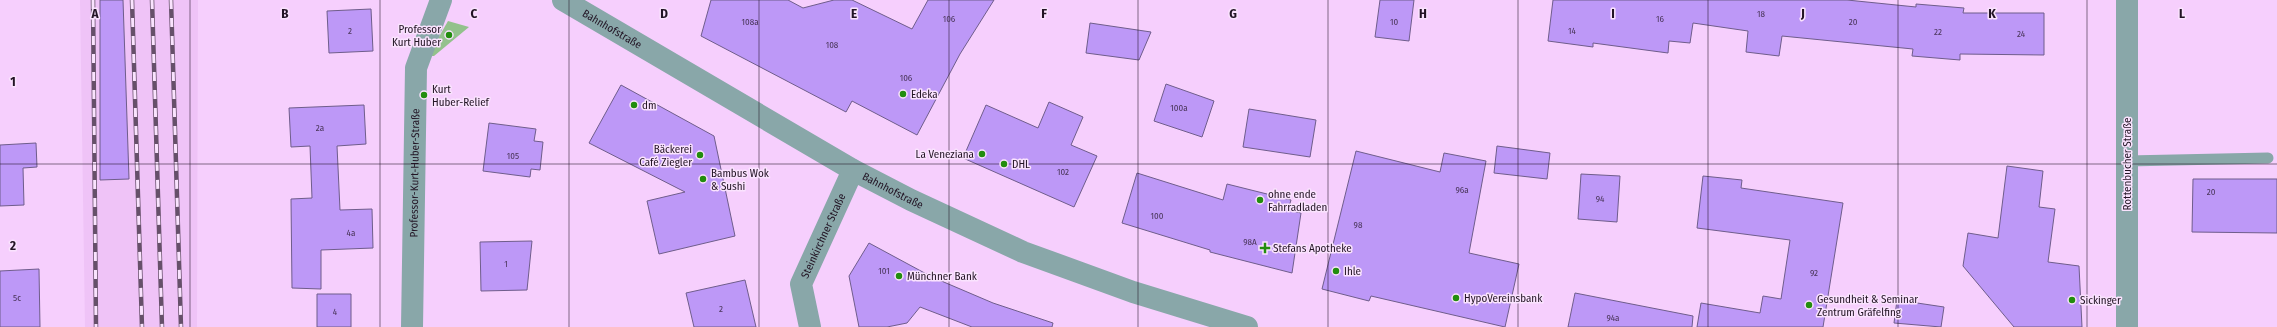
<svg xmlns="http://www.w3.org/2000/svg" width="2277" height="327" font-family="'Fira Sans Condensed',sans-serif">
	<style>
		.built { fill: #efc3f7 }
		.green { fill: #93c18c }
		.building { fill: #bd98f7; stroke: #6f5d8b }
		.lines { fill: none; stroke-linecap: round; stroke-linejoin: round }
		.service { stroke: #89a7a9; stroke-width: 11 }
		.minor { stroke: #89a7a9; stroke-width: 22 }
		.tertiary { stroke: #89a7a9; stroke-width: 22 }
		.rail-casing { stroke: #66506a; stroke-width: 4.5 }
		.rail { stroke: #fae3fe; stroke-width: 3; stroke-dasharray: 9; stroke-linecap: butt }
		.grid { fill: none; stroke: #221424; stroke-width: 1; stroke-opacity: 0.55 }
		.poi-dot { fill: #228d0e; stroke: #fae3fe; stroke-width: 1.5 }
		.labels { text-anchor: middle; stroke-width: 3; stroke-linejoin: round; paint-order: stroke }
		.number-label { font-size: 9px; fill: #493559 }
		.poi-label { font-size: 11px; fill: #221424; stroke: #fae3fe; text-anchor: start }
		.street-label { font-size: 11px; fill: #221424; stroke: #fae3fe }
		.grid-label { font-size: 13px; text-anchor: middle; font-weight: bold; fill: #221424; stroke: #fae3fe; stroke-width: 3; stroke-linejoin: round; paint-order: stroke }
	</style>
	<rect width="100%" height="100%" fill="#f6cffd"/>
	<path class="built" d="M 80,0 L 198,0 L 197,327 L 85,327 Z"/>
	<path class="green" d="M 448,21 L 469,27 L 434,56 L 428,56 Z"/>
	<path class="building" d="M 100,0 L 123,0 L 129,179 L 100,180 Z
		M 711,0 L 788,0 L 803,8 L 834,0 L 852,0 L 912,29 L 928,0 L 994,0 L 960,54 L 917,135 L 852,101 L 846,112 L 701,36 Z
		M 1380,0 L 1414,0 L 1409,41 L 1375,37 Z
		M 1553,0 L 1847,0 L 1916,7 L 1916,4 L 1964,8 L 1963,13 L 2044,13 L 2044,55 L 1960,54 L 1960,60 L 1912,56 L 1913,49 L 1782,36 L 1779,56 L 1746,52 L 1748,31 L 1693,23 L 1690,43 L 1669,41 L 1668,53 L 1593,43 L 1593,47 L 1548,41 Z
		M 371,9 L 373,51 L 329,53 L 327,11 Z
		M 1090,23 L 1151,32 L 1139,60 L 1086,53 Z
		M 1166,84 L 1214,101 L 1202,137 L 1154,121 Z
		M 621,85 L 714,136 L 735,236 L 659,254 L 647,201 L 685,192 L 589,143 Z
		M 1049,102 L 1083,117 L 1071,145 L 1097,156 L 1074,207 L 963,158 L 986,105 L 1038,128 Z
		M 364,105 L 366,144 L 337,146 L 340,210 L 372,209 L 373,248 L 321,250 L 321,289 L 292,288 L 291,199 L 312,198 L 310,146 L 291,147 L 289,108 Z
		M 1249,109 L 1316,120 L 1310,157 L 1243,147 Z
		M 489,123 L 536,129 L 534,141 L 543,142 L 540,170 L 531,169 L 530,177 L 483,171 Z
		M 36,143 L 37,167 L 23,168 L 24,205 L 0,206 L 0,145 Z
		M 1497,146 L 1550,153 L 1547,179 L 1494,173 Z
		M 1356,151 L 1440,172 L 1444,153 L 1486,161 L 1469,253 L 1519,264 L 1505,327 L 1371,296 L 1369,301 L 1322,289 Z
		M 2007,166 L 2043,171 L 2039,207 L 2055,209 L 2048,262 L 2079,266 L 2082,327 L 2014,327 L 1963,266 L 1968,233 L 1998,238 Z
		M 1137,173 L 1223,200 L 1227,184 L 1291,200 L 1288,210 L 1301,213 L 1292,273 L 1210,252 L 1210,250 L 1122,223 Z
		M 1581,174 L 1620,176 L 1617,222 L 1578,219 Z
		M 1703,176 L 1742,180 L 1741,188 L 1843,203 L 1823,327 L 1697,327 L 1701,303 L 1760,313 L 1763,296 L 1781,299 L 1790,240 L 1697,228 Z
		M 2193,179 L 2277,179 L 2277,233 L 2192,232 Z
		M 532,241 L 527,290 L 481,291 L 480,242 Z
		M 869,243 L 932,277 L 993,303 L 1053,323 L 1052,327 L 972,327 L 920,307 L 907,323 L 887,327 L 859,327 L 849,276 Z
		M 39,269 L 40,327 L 0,327 L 0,271 Z
		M 745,280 L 756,327 L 694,327 L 686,293 Z
		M 1575,293 L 1693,316 L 1692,327 L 1568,327 Z
		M 317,294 L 351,294 L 351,327 L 317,327 Z
		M 1897,300 L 1944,307 L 1941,327 L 1894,323 Z"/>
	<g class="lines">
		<path class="service" d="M 2127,161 L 2268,158"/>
		<g class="minor">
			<path d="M 2127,0 L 2127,327"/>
			<path id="s1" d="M 412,327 L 416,68 L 441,0"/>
		</g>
		<g class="tertiary">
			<path id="s2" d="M 563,0 L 853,170 L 911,200 L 1023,252 L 1133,292 L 1247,327"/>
			<path id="s3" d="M 810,327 L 801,284 L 853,170"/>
		</g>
		<defs>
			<path id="rail" d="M 93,0 L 96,327
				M 132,0 L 142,327
				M 152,0 L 162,327
				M 171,0 L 181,327"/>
		</defs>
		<use href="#rail" class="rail-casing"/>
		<use href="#rail" class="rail"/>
	</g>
	<path class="grid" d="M 190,0 L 190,327M 380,0 L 380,327M 569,0 L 569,327M 759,0 L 759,327M 949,0 L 949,327M 1138,0 L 1138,327M 1328,0 L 1328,327M 1518,0 L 1518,327M 1708,0 L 1708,327M 1898,0 L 1898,327M 2087,0 L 2087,327M 0,164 L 2277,164"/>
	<g class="poi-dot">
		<circle cx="449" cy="35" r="4"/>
		<circle cx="903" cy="94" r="4"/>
		<circle cx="424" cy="95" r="4"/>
		<circle cx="634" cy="105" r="4"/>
		<circle cx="982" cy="154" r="4"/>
		<circle cx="700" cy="155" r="4"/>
		<circle cx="1004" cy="164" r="4"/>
		<circle cx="703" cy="179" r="4"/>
		<circle cx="1260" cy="200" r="4"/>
		<path d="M1263 242h4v4h4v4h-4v4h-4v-4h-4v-4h4z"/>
		<circle cx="1336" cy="271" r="4"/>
		<circle cx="899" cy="276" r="4"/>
		<circle cx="1456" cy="298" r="4"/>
		<circle cx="2072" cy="300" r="4"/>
		<circle cx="1809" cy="305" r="4"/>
	</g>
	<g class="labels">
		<g class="number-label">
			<text x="1761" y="17">18</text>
			<text x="949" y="22">106</text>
			<text x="1660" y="22">16</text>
			<text x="750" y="25">108a</text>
			<text x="1394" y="25">10</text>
			<text x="1853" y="25">20</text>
			<text x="350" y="34">2</text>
			<text x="1572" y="34">14</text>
			<text x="1938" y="35">22</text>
			<text x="2021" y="37">24</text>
			<text x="832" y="48">108</text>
			<text x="906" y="81">106</text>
			<text x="1179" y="111">100a</text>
			<text x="320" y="131">2a</text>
			<text x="513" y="159">105</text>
			<text x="1063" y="175">102</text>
			<text x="1462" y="193">96a</text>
			<text x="2211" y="195">20</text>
			<text x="1600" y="202">94</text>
			<text x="1157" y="219">100</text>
			<text x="1358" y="228">98</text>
			<text x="351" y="236">4a</text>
			<text x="1250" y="245">98A</text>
			<text x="506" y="267">1</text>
			<text x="884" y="274">101</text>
			<text x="1814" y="276">92</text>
			<text x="17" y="301">5c</text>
			<text x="721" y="312">2</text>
			<text x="335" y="315">4</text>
			<text x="1613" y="321">94a</text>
		</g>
		<g class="poi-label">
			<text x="441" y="33" text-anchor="end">Professor<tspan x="441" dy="13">Kurt Huber</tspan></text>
			<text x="432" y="93">Kurt<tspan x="432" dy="13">Huber-Relief</tspan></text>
			<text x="911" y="98">Edeka</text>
			<text x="642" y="109">dm</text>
			<text x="692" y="153" text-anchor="end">Bäckerei<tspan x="692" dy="13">Café Ziegler</tspan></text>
			<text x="974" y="158" text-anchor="end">La Veneziana</text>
			<text x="1012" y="168">DHL</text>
			<text x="711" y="177">Bambus Wok<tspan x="711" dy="13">&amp; Sushi</tspan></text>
			<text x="1268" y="198">ohne ende<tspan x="1268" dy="13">Fahrradladen</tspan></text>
			<text x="1273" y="252">Stefans Apotheke</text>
			<text x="1344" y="275">Ihle</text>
			<text x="907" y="280">Münchner Bank</text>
			<text x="1464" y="302">HypoVereinsbank</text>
			<text x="1817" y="303">Gesundheit &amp; Seminar<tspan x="1817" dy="13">Zentrum Gräfelfing</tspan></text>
			<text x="2080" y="304">Sickinger</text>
		</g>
		<g class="street-label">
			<text dy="4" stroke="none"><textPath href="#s2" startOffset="57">Bahnhofstraße</textPath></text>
			<text transform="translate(2127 164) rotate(-90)" y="4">Rottenbucher Straße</text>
			<text dy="4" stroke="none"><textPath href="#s1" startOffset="154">Professor-Kurt-Huber-Straße</textPath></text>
			<text dy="4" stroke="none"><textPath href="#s2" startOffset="381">Bahnhofstraße</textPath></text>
			<text dy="4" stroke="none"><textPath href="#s3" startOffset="97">Steinkirchner Straße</textPath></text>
		</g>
	</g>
	<g class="grid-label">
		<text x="95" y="18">A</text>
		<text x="285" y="18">B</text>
		<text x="474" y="18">C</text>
		<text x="664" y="18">D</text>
		<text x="854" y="18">E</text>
		<text x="1044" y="18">F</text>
		<text x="1233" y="18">G</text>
		<text x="1423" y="18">H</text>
		<text x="1613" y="18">I</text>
		<text x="1803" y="18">J</text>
		<text x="1992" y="18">K</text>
		<text x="2182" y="18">L</text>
		<text x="13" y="86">1</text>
		<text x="13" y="250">2</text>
	</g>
</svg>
